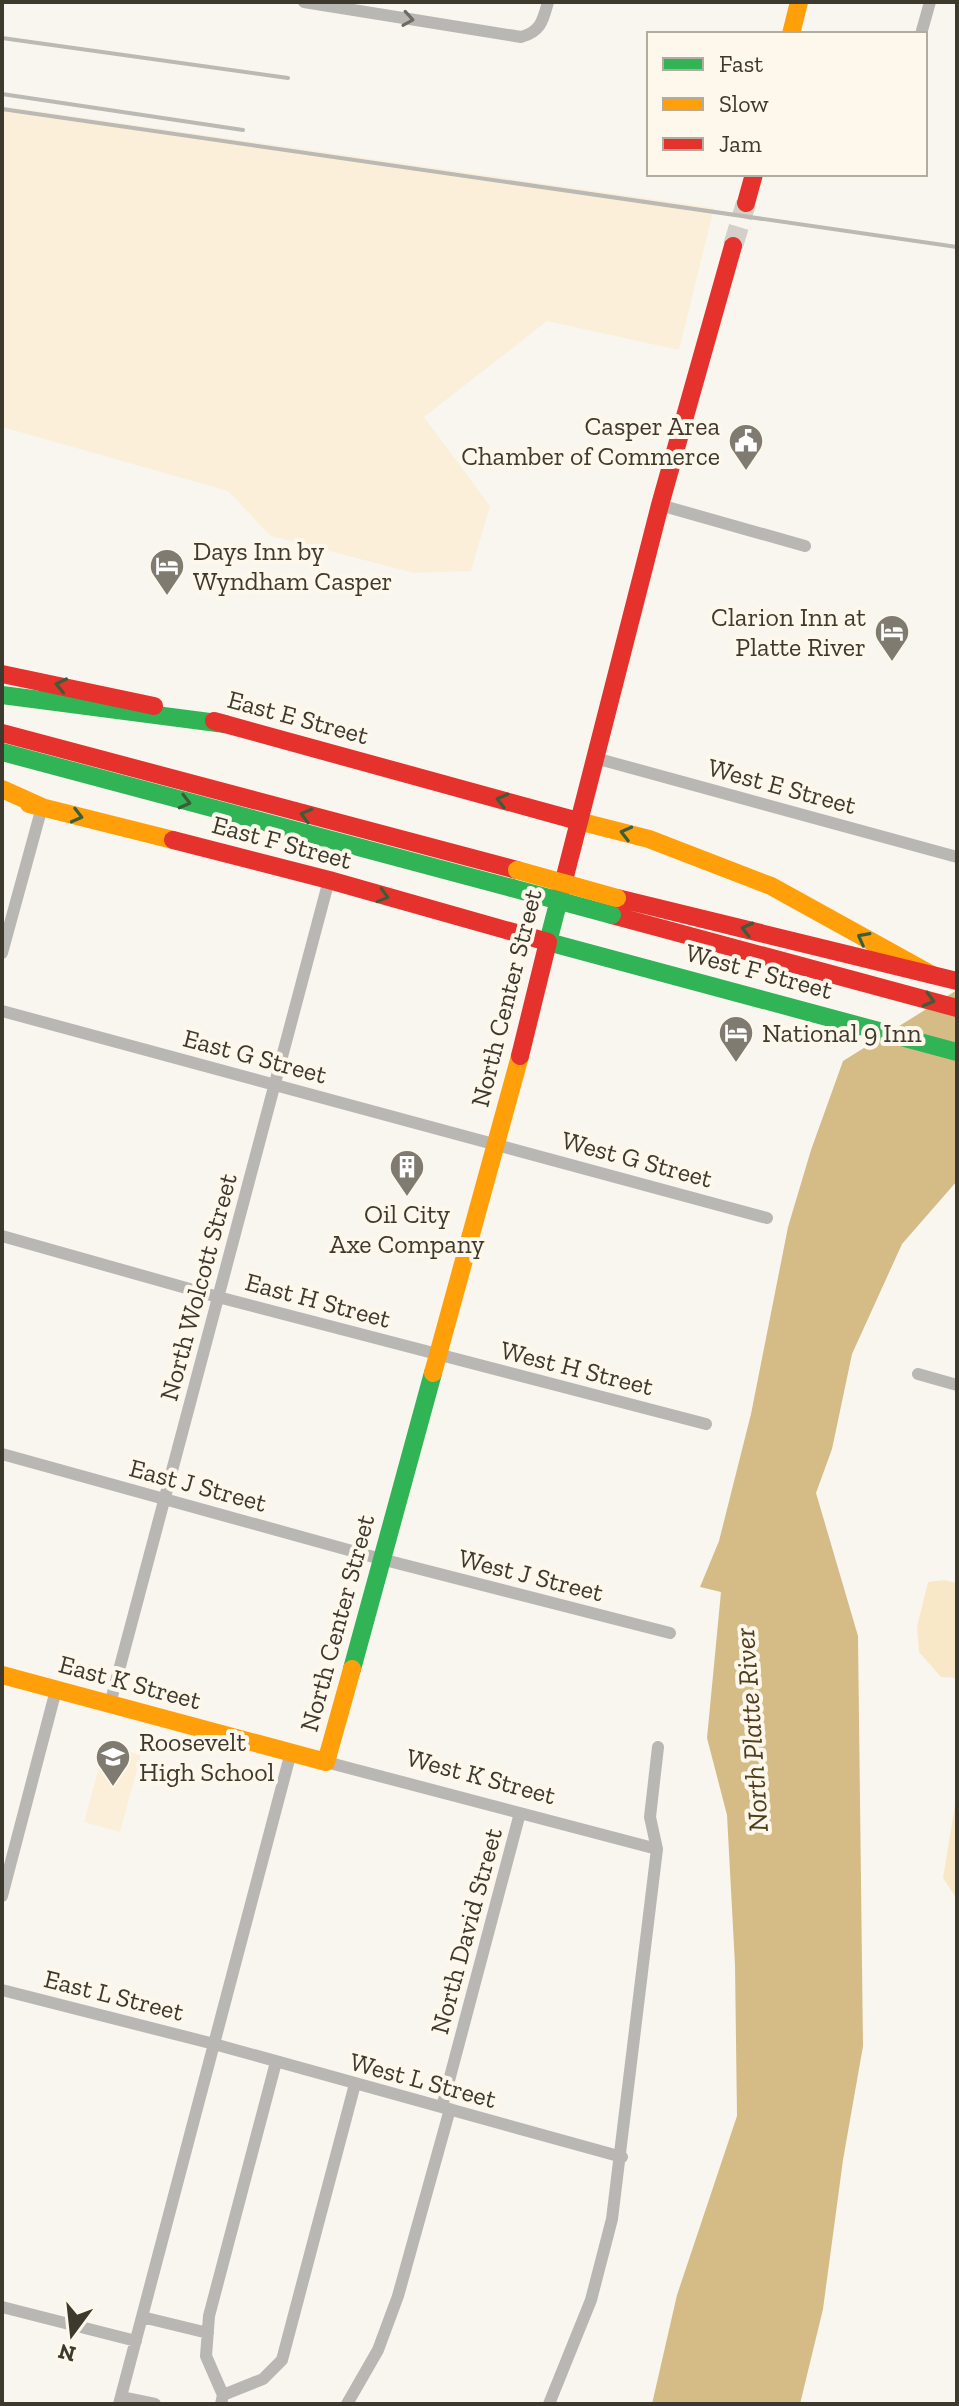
<svg xmlns="http://www.w3.org/2000/svg" width="959" height="2406" font-family="'Zilla Slab',serif">
	<style>
		.built { fill: #fbefd9 }
		.green { fill: #f8e8c7 }
		.water { fill: #d5bc86 }
		.lines { fill: none; stroke-linecap: round; stroke-linejoin: round }
		.primary-tunnel { stroke: #d4d0c9; stroke-width: 20; stroke-dasharray: 20 10; stroke-linecap: butt }
		.street { stroke: #b9b7b3; stroke-width: 12 }
		.fast { stroke: #30b455; stroke-width: 18 }
		.slow { stroke: #ff9f0a; stroke-width: 18 }
		.jam { stroke: #e5322d; stroke-width: 18 }
		.rail { stroke: #bbb9b4; stroke-width: 4 }
		.fast-bridge { stroke: #30b455; stroke-width: 18 }
		.slow-bridge { stroke: #ff9f0a; stroke-width: 18 }
		.oneway { stroke: #6f6b63 }
		.oneway2 { stroke: #3a5e39 }
		.labels { text-anchor: middle; stroke-width: 8; stroke-linejoin: round; paint-order: stroke }
		.poi-label { font-size: 26px; fill: #3e392d; stroke: #fdf7ec; text-anchor: start }
		.street-label { font-size: 26px; fill: #3e392d; stroke: #fdf7ec }
		.water-label { font-size: 28px; font-style: italic; fill: #4e3e1e; stroke: #fdf7ec }
	</style>
	<rect width="100%" height="100%" fill="#f9f6f0"/>
	<path class="built" d="M 2,106 L 714,208 L 679,350 L 547,321 L 424,417 L 490,506 L 471,571 L 414,573 L 271,536 L 228,491 L 2,427 Z
		M 105,1745 L 141,1755 L 120,1832 L 84,1822 Z"/>
	<path class="green" d="M 944,1580 L 957,1583 L 957,1678 L 941,1677 L 919,1652 L 917,1627 L 928,1582 Z
		M 957,1792 L 957,1899 L 943,1878 Z"/>
	<path class="water" d="M 957,990 L 957,1181 L 902,1244 L 852,1354 L 832,1449 L 816,1493 L 858,1636 L 863,2046 L 843,2160 L 823,2309 L 800,2404 L 652,2404 L 677,2295 L 737,2116 L 735,1965 L 727,1815 L 707,1738 L 721,1592 L 700,1587 L 719,1541 L 751,1414 L 788,1227 L 811,1150 L 843,1061 Z"/>
	<g class="lines">
		<path class="primary-tunnel" d="M 733,246 L 746,203"/>
		<path class="street" d="M 304,2 L 521,37 C 541,32 543,20 548,2
			M 921,34 L 930,2
			M 660,505 L 805,546
			M 595,758 L 957,857
			M 2,953 L 42,807
			M 2,1011 L 767,1218
			M 2,1236 L 218,1297 L 706,1424
			M 918,1374 L 957,1385
			M 2,1454 L 381,1559 L 670,1633
			M 110,1704 L 329,880
			M 326,1762 L 657,1849
			M 2,1896 L 56,1690
			M 2,1990 L 214,2044 L 622,2157
			M 442,2107 L 520,1813
			M 2,2307 L 136,2341
			M 142,2317 L 208,2333
			M 223,2395 L 206,2356 L 209,2316 L 276,2062
			M 121,2397 L 155,2404
			M 119,2404 L 291,1752
			M 221,2404 L 223,2395 L 263,2379 L 282,2360 L 355,2084
			M 347,2404 L 378,2350 L 398,2296 L 450,2109
			M 549,2404 L 591,2300 L 612,2219 L 657,1849 L 650,1817 L 658,1747"/>
		<path class="fast" d="M 2,695 L 225,724
			M 2,752 L 512,888
			M 562,888 L 548,942 L 957,1052
			M 352,1669 L 433,1373"/>
		<path class="slow" d="M 791,34 L 799,2
			M 2,789 L 42,807
			M 29,804 L 173,840
			M 578,821 L 649,839 L 771,886 L 932,975
			M 433,1373 L 520,1056
			M 2,1675 L 326,1762 L 352,1669"/>
		<path class="jam" d="M 746,203 L 754,174
			M 2,674 L 154,706
			M 214,721 L 578,821
			M 2,733 L 517,870
			M 173,840 L 329,880 L 548,942 L 520,1056
			M 562,888 L 660,505 L 733,246
			M 617,898 L 957,981
			M 612,915 L 957,1008"/>
		<path class="rail" d="M 2,38 L 288,78
			M 2,94 L 243,130
			M 2,109 L 957,247"/>
		<path class="fast-bridge" d="M 512,888 L 612,915"/>
		<path class="slow-bridge" d="M 517,870 L 617,898"/>
	</g>
	<defs><path id="oneway-chevron" d="M-2-3.5L2.5 0L-2 3.5" fill="none" stroke-width="1.6" stroke-linecap="round" stroke-linejoin="round" transform="scale(2)"/></defs>
	<use class="oneway" href="#oneway-chevron" transform="translate(408 19) rotate(9)"/>
	<g class="oneway2">
		<use href="#oneway-chevron" transform="translate(61 685) rotate(-168)"/>
		<use href="#oneway-chevron" transform="translate(502 800) rotate(-165)"/>
		<use href="#oneway-chevron" transform="translate(185 802) rotate(15)"/>
		<use href="#oneway-chevron" transform="translate(306 815) rotate(-165)"/>
		<use href="#oneway-chevron" transform="translate(77 816) rotate(14)"/>
		<use href="#oneway-chevron" transform="translate(626 833) rotate(-166)"/>
		<use href="#oneway-chevron" transform="translate(383 896) rotate(16)"/>
		<use href="#oneway-chevron" transform="translate(747 929) rotate(-166)"/>
		<use href="#oneway-chevron" transform="translate(863 938) rotate(-152)"/>
		<use href="#oneway-chevron" transform="translate(929 1000) rotate(15)"/>
	</g>
	<defs>
		<symbol id="civic-pin" viewBox="-11 -11 22 30"><path d="M0 17L-7.5 6A9.5 9.5 0 1 1 7.5 6Z" fill="#7f7b71" stroke="#fdf7ec"/><path d="M-.6-6.5H3V-4.5H.6V-3L4-1V1h2V6H-6V1h2V-1L-.6-3ZM-1.2 2.5V6h2.4V2.5Z" fill="#fff"/></symbol>
		<symbol id="hotel-pin" viewBox="-11 -11 22 30"><path d="M0 17L-7.5 6A9.5 9.5 0 1 1 7.5 6Z" fill="#7f7b71" stroke="#fdf7ec"/><path d="M-6-4.5h1.5V1H6V5H4.5V3h-9V5H-6ZM-4 0a1.8 1.8 0 1 1 3.6 0ZM.5 0V-2.5h3Q6-2.5 6 0Z" fill="#fff"/></symbol>
		<symbol id="building-pin" viewBox="-11 -11 22 30"><path d="M0 17L-7.5 6A9.5 9.5 0 1 1 7.5 6Z" fill="#7f7b71" stroke="#fdf7ec"/><path d="M-4-6H4V6H1V3H-1V6H-4ZM-2.5-4.3h1.7v1.8h-1.7ZM.8-4.3h1.7v1.8H.8ZM-2.5-1h1.7V.8h-1.7ZM.8-1h1.7V.8H.8Z" fill="#fff"/></symbol>
		<symbol id="school-pin" viewBox="-11 -11 22 30"><path d="M0 17L-7.5 6A9.5 9.5 0 1 1 7.5 6Z" fill="#7f7b71" stroke="#fdf7ec"/><path d="M0-5L7-2L0 1L-7-2ZM-4 1L0 2.5L4 1V4Q0 6-4 4Z" fill="#fff"/></symbol>
	</defs>
	<g fill-rule="evenodd">
		<use href="#civic-pin" x="726" y="421" width="40" height="54"/>
		<use href="#hotel-pin" x="147" y="546" width="40" height="54"/>
		<use href="#hotel-pin" x="872" y="612" width="40" height="54"/>
		<use href="#hotel-pin" x="716" y="1013" width="40" height="54"/>
		<use href="#building-pin" x="387" y="1147" width="40" height="54"/>
		<use href="#school-pin" x="93" y="1737" width="40" height="54"/>
	</g>
	<g class="labels">
		<g class="poi-label">
			<text x="720" y="435" text-anchor="end">Casper Area<tspan x="720" dy="30">Chamber of Commerce</tspan></text>
			<text x="193" y="560">Days Inn by<tspan x="193" dy="30">Wyndham Casper</tspan></text>
			<text x="866" y="626" text-anchor="end">Clarion Inn at<tspan x="866" dy="30">Platte River</tspan></text>
			<text x="762" y="1042">National 9 Inn</text>
			<text x="407" y="1223" text-anchor="middle">Oil City<tspan x="407" dy="30">Axe Company</tspan></text>
			<text x="139" y="1751">Roosevelt<tspan x="139" dy="30">High School</tspan></text>
		</g>
		<g class="street-label">
			<text transform="translate(298 717) rotate(15)" y="9">East E Street</text>
			<text transform="translate(782 786) rotate(15)" y="9">West E Street</text>
			<text transform="translate(282 842) rotate(15)" y="9">East F Street</text>
			<text transform="translate(759 971) rotate(15)" y="9">West F Street</text>
			<text transform="translate(506 998) rotate(-76)" y="9">North Center Street</text>
			<text transform="translate(255 1056) rotate(15)" y="9">East G Street</text>
			<text transform="translate(637 1159) rotate(15)" y="9">West G Street</text>
			<text transform="translate(198 1287) rotate(-75)" y="9">North Wolcott Street</text>
			<text transform="translate(318 1300) rotate(15)" y="9">East H Street</text>
			<text transform="translate(577 1368) rotate(14)" y="9">West H Street</text>
			<text transform="translate(198 1485) rotate(15)" y="9">East J Street</text>
			<text transform="translate(531 1575) rotate(14)" y="9">West J Street</text>
			<text transform="translate(337 1623) rotate(-75)" y="9">North Center Street</text>
			<text transform="translate(130 1682) rotate(15)" y="9">East K Street</text>
			<text transform="translate(481 1776) rotate(15)" y="9">West K Street</text>
			<text transform="translate(466 1931) rotate(-75)" y="9">North David Street</text>
			<text transform="translate(114 1995) rotate(14)" y="9">East L Street</text>
			<text transform="translate(423 2080) rotate(15)" y="9">West L Street</text>
		</g>
		<g class="water-label">
			<text transform="translate(751 1730) rotate(-94)" y="10">North Platte River</text>
		</g>
	</g>
	<rect width="959" height="2406" fill="none" stroke="#3e392d" stroke-width="8"/>
	<rect x="647" y="32" width="280" height="144" fill="#fdf7ec" stroke="#b1aba0" stroke-width="2"/>
	<rect x="663" y="58" width="40" height="12" fill="#30b455" stroke="#b1aba0" stroke-width="2"/>
	<text x="719" y="72" font-size="24" fill="#3e392d">Fast</text>
	<rect x="663" y="98" width="40" height="12" fill="#ff9f0a" stroke="#b1aba0" stroke-width="2"/>
	<text x="719" y="112" font-size="24" fill="#3e392d">Slow</text>
	<rect x="663" y="138" width="40" height="12" fill="#e5322d" stroke="#b1aba0" stroke-width="2"/>
	<text x="719" y="152" font-size="24" fill="#3e392d">Jam</text>
	<g transform="translate(72 2334) rotate(195)" stroke="#fdf7ec" stroke-width="6" paint-order="stroke">
	<path d="M0-6L14 30L0 20L-14 30Z" fill="#3e392d"/>
	<text y="-12" font-size="22" font-weight="bold" text-anchor="middle" fill="#3e392d">N</text>
	</g>
</svg>
